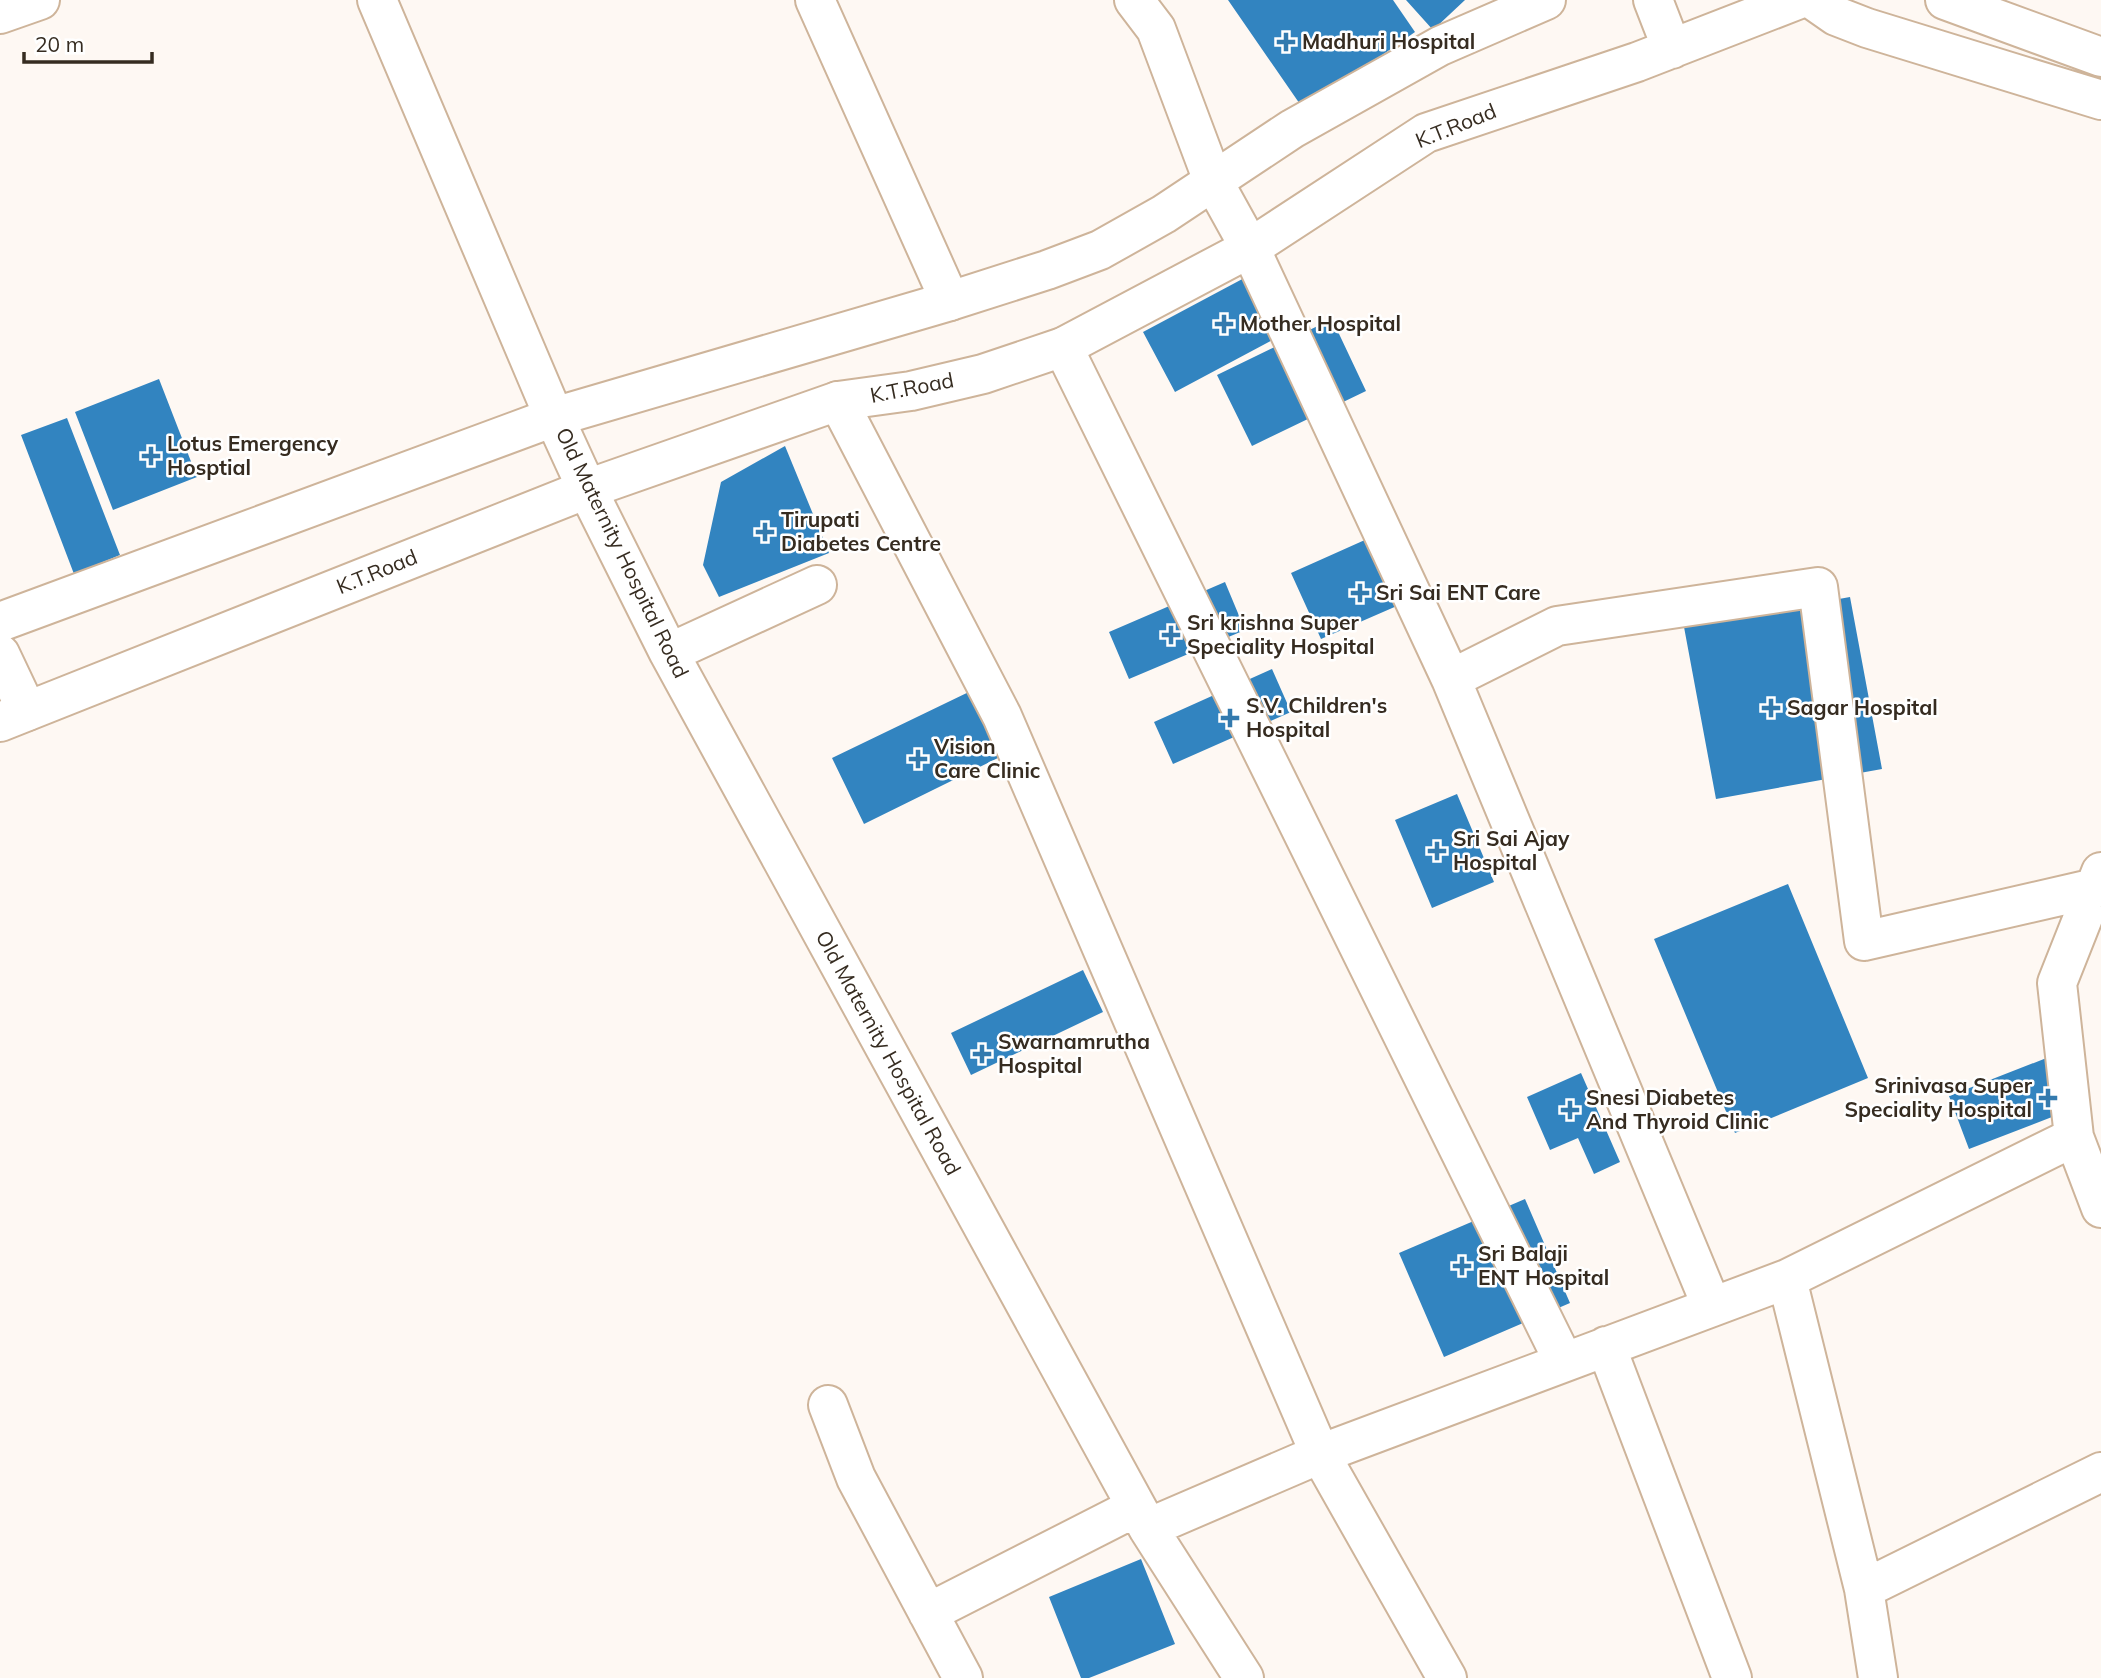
<svg xmlns="http://www.w3.org/2000/svg" width="2101" height="1678" font-family="Mulish,sans-serif">
	<style>
		.building { fill: #3284c0 }
		.lines { fill: none; stroke-linecap: round; stroke-linejoin: round }
		.minor-casing { stroke: #ceb49a; stroke-width: 42 }
		.major-casing { stroke: #ceb49a; stroke-width: 42 }
		.minor { stroke: #fff; stroke-width: 38 }
		.major { stroke: #fff; stroke-width: 38 }
		.poi-dot { fill: #337aae; stroke: #fff; stroke-width: 2.5 }
		.labels { text-anchor: middle; stroke-width: 5; stroke-linejoin: round; paint-order: stroke }
		.poi-label { font-size: 21px; font-weight: bold; fill: #362c21; stroke: #fff; text-anchor: start }
		.street-label { font-size: 21px; fill: #362c21; stroke: #fff }
	</style>
	<rect width="100%" height="100%" fill="#fef8f3"/>
	<path class="building" d="M 1228,0 L 1393,0 L 1415,32 L 1304,110 Z
		M 1406,0 L 1465,0 L 1433,30 Z
		M 1248,276 L 1280,336 L 1175,392 L 1143,332 Z
		M 1332,319 L 1366,391 L 1252,446 L 1217,375 Z
		M 159,379 L 197,477 L 113,510 L 75,412 Z
		M 67,418 L 120,555 L 74,574 L 21,435 Z
		M 785,446 L 829,553 L 719,597 L 703,565 L 721,482 Z
		M 1376,535 L 1406,602 L 1321,639 L 1291,573 Z
		M 1225,582 L 1245,630 L 1129,679 L 1109,632 Z
		M 1850,597 L 1882,769 L 1716,799 L 1684,627 Z
		M 1272,669 L 1291,712 L 1173,764 L 1154,722 Z
		M 975,689 L 1006,754 L 864,824 L 832,758 Z
		M 1457,794 L 1494,882 L 1432,908 L 1395,820 Z
		M 1788,884 L 1868,1078 L 1735,1133 L 1654,939 Z
		M 1083,970 L 1103,1012 L 971,1075 L 951,1033 Z
		M 2049,1057 L 2070,1110 L 1969,1149 L 1949,1096 Z
		M 1581,1073 L 1620,1162 L 1594,1174 L 1578,1138 L 1550,1150 L 1527,1097 Z
		M 1525,1199 L 1570,1303 L 1444,1357 L 1399,1253 Z
		M 1141,1559 L 1175,1644 L 1089,1678 L 1081,1678 L 1049,1597 Z"/>
	<g class="lines">
		<defs>
			<path id="minor" d="M 377,0 L 554,417 L 587,489 L 669,653 L 1148,1528 L 1244,1678
				M 815,0 L 950,301
				M 1134,0 L 1156,29 L 1213,181 L 1250,248 L 1451,679 L 1712,1307
				M 1813,0 L 1836,16 L 1867,28 L 2101,100
				M 1945,0 L 2101,57
				M 0,14 L 40,0
				M 1063,347 L 1564,1362
				M 838,401 L 1002,716 L 1320,1454 L 1447,1678
				M 669,653 L 817,585
				M 0,654 L 27,711
				M 1451,679 L 1557,626 L 1818,587 L 1864,941 L 2095,888
				M 2074,1137 L 2101,1208
				M 1787,1279 L 1864,1589 L 1878,1678
				M 1606,1346 L 1732,1678
				M 828,1405 L 856,1478 L 963,1678
				M 1148,1528 L 1320,1454 L 1787,1279 L 2074,1137 L 2057,983 L 2101,872
				M 1864,1589 L 2101,1472
				M 928,1613 L 1136,1507"/>
			<path id="major" d="M 1653,0 L 1672,49
				M 0,622 L 554,417 L 950,301 L 1047,270 L 1100,250 L 1164,214 L 1292,129 L 1440,46 L 1546,0
				M 0,722 L 587,489 L 838,401 L 911,391 L 983,374 L 1063,347 L 1250,248 L 1426,133 L 1637,62 L 1797,0"/>
		</defs>
		<use href="#minor" class="minor-casing"/>
		<use href="#major" class="major-casing"/>
		<use href="#minor" class="minor"/>
		<use href="#major" class="major"/>
	</g>
	<g class="poi-dot">
		<path d="M1282.5 31.5h7v7h7v7h-7v7h-7v-7h-7v-7h7z"/>
		<path d="M1220.5 313.5h7v7h7v7h-7v7h-7v-7h-7v-7h7z"/>
		<path d="M147.5 445.5h7v7h7v7h-7v7h-7v-7h-7v-7h7z"/>
		<path d="M761.5 521.5h7v7h7v7h-7v7h-7v-7h-7v-7h7z"/>
		<path d="M1356.5 582.5h7v7h7v7h-7v7h-7v-7h-7v-7h7z"/>
		<path d="M1167.5 624.5h7v7h7v7h-7v7h-7v-7h-7v-7h7z"/>
		<path d="M1767.5 697.5h7v7h7v7h-7v7h-7v-7h-7v-7h7z"/>
		<path d="M1226.5 707.5h7v7h7v7h-7v7h-7v-7h-7v-7h7z"/>
		<path d="M914.5 748.5h7v7h7v7h-7v7h-7v-7h-7v-7h7z"/>
		<path d="M1433.5 840.5h7v7h7v7h-7v7h-7v-7h-7v-7h7z"/>
		<path d="M978.5 1043.5h7v7h7v7h-7v7h-7v-7h-7v-7h7z"/>
		<path d="M2044.5 1087.5h7v7h7v7h-7v7h-7v-7h-7v-7h7z"/>
		<path d="M1566.5 1099.5h7v7h7v7h-7v7h-7v-7h-7v-7h7z"/>
		<path d="M1458.5 1255.5h7v7h7v7h-7v7h-7v-7h-7v-7h7z"/>
	</g>
	<g class="labels">
		<g class="poi-label">
			<text x="1302" y="49">Madhuri Hospital</text>
			<text x="1240" y="331">Mother Hospital</text>
			<text x="167" y="451">Lotus Emergency<tspan x="167" dy="24">Hosptial</tspan></text>
			<text x="781" y="527">Tirupati<tspan x="781" dy="24">Diabetes Centre</tspan></text>
			<text x="1376" y="600">Sri Sai ENT Care</text>
			<text x="1187" y="630">Sri krishna Super<tspan x="1187" dy="24">Speciality Hospital</tspan></text>
			<text x="1246" y="713">S.V. Children's<tspan x="1246" dy="24">Hospital</tspan></text>
			<text x="1787" y="715">Sagar Hospital</text>
			<text x="934" y="754">Vision<tspan x="934" dy="24">Care Clinic</tspan></text>
			<text x="1453" y="846">Sri Sai Ajay<tspan x="1453" dy="24">Hospital</tspan></text>
			<text x="998" y="1049">Swarnamrutha<tspan x="998" dy="24">Hospital</tspan></text>
			<text x="2032" y="1093" text-anchor="end">Srinivasa Super<tspan x="2032" dy="24">Speciality Hospital</tspan></text>
			<text x="1586" y="1105">Snesi Diabetes<tspan x="1586" dy="24">And Thyroid Clinic</tspan></text>
			<text x="1478" y="1261">Sri Balaji<tspan x="1478" dy="24">ENT Hospital</tspan></text>
		</g>
		<g class="street-label">
			<text transform="translate(1456 126) rotate(-22)" y="7">K.T.Road</text>
			<text transform="translate(912 388) rotate(-11)" y="7">K.T.Road</text>
			<text transform="translate(622 553) rotate(64)" y="7">Old Maternity Hospital Road</text>
			<text transform="translate(377 572) rotate(-22)" y="7">K.T.Road</text>
			<text transform="translate(888 1053) rotate(61)" y="7">Old Maternity Hospital Road</text>
		</g>
	</g>
	<path d="M24 52v10h128v-10" fill="none" stroke="#362c21" stroke-width="3.5"/>
	<text x="35" y="52" font-size="21" fill="#362c21" stroke="#ffffff" stroke-width="5" paint-order="stroke">20 m</text>
</svg>
